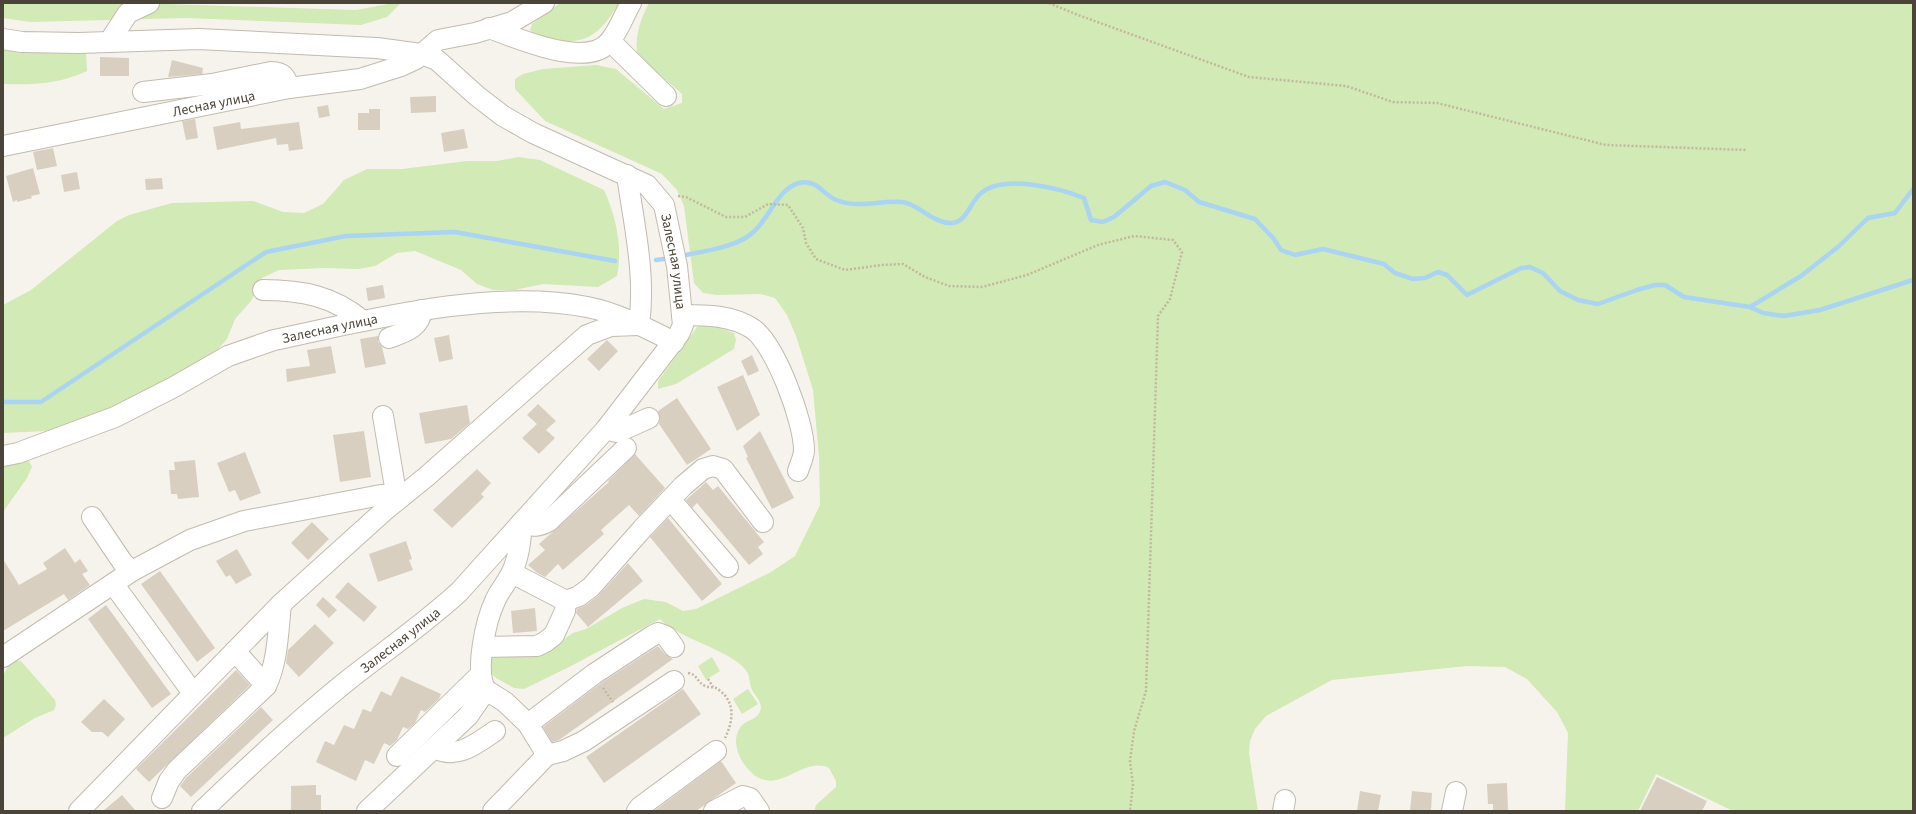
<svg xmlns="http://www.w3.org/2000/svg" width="1916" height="814" font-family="'Source Sans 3',sans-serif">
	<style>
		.green { fill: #d2eab5 }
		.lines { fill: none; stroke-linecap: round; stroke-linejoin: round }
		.stream { stroke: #a9d4f2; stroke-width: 4.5 }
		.building { fill: #d8cfc1 }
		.minor-casing { stroke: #c2bbae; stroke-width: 22 }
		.path { stroke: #c4b79f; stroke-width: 2.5; stroke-dasharray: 2 2; stroke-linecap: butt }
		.minor { stroke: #fff; stroke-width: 20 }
		.labels { text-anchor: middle; stroke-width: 3.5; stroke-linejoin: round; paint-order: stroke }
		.street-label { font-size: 14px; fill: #4b4439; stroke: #fff }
	</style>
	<rect width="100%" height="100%" fill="#f6f3ec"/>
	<path class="green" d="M 3,3 L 133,3 L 355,10 C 371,8 386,3 401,3 L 387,17 L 361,25 L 186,18 L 30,22 L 3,18 Z
		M 560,3 L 619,3 C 602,31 588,47 552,39 C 543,37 536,37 530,30 L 532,24 Z
		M 649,3 L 1913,3 L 1913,811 L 1733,811 L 1656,774 L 1638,811 L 1565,811 L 1568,733 L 1557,712 L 1527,679 L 1505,667 L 1467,666 L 1332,680 L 1266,716 L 1255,729 L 1250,741 L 1249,753 L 1258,811 L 814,811 L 816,805 L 836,787 L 836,781 L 829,768 C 804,756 782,792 757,777 C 743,768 729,744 740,728 C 745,719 757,721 760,711 C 764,702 753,695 751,687 C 749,682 750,676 747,672 C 736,652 679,639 660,619 L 569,667 L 524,689 L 514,688 L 496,678 L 489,672 L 487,658 L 494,652 L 552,647 L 573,633 L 586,629 L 622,608 L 644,599 L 666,602 L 683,611 L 696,609 L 771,572 L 795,556 L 820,505 L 819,457 L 813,390 L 796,336 L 787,315 L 775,298 L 760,294 L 717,295 L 703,293 L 694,283 L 684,206 L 677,190 L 662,174 L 545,121 L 515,89 L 515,79 L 523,74 L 543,69 L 596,65 L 616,69 L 664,109 L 682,103 L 682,94 L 637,55 C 635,36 640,20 649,3 Z
		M 3,49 L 86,52 L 87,71 C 59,84 33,85 3,84 Z
		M 518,157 L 540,160 L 604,190 C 616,216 623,248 617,276 L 598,287 L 543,284 L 515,290 L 493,290 L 477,284 L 461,270 L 415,251 L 397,253 L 375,266 L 359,269 L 325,268 L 279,270 L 262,278 L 251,301 L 235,319 L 227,339 L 213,355 L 80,426 L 47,431 L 3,433 L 3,305 L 31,290 L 117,221 L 129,215 L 172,203 L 253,201 L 283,212 L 304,213 L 323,204 L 344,180 L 367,169 L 402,169 L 467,161 L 497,161 Z
		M 707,323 L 734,333 L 736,340 L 734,349 L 676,384 L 658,389 L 658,381 L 697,327 Z
		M 28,459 L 32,467 L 27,478 L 3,512 L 3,466 Z
		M 712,657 L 720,671 L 706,680 L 698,666 Z
		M 13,661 L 21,661 L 55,700 L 56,705 L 54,710 L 35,718 L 3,738 L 3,676 L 8,666 Z
		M 748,689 L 758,704 L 742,714 L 733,699 Z"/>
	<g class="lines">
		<path class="stream" d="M 680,256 C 700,252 730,248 747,237 C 768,224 776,189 799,183 C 818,179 822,194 836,200 C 858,209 879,200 902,202 C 919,204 933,224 952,223 C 966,222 970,204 979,195 C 1001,173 1059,188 1084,198 L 1091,220 L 1103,222 L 1114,217 L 1151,186 L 1165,182 L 1185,190 L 1199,202 L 1255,219 L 1274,239 L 1281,250 L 1295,255 L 1323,249 L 1384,264 L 1395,273 L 1413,279 L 1425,278 L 1438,272 L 1447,275 L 1467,295 L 1521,268 L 1530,267 L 1543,273 L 1560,291 L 1578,300 L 1598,304 L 1637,290 L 1655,285 L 1665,285 L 1684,297 L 1750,307 L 1801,276 L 1838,247 L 1868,218 L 1895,213 L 1913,189
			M 656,260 L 671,258
			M 1750,307 L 1763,313 L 1784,316 L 1820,310 L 1913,280
			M 3,402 L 41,402 L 266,252 L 346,236 L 455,232 L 615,261"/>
	</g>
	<path class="building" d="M 100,57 L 129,58 L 129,76 L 100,76 Z
		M 172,60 L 203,68 L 202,74 L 168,77 Z
		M 436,96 L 436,112 L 411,113 L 410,97 Z
		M 328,105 L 330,116 L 319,118 L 317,107 Z
		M 369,109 L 380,109 L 380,130 L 358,130 L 358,113 L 369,113 Z
		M 195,119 L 198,138 L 186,140 L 182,121 Z
		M 240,122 L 241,129 L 299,122 L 303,149 L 289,151 L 288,144 L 277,145 L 276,138 L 217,150 L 213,127 Z
		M 464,129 L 468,148 L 444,152 L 441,133 Z
		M 53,148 L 57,166 L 37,170 L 33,152 Z
		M 33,168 L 40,194 L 31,196 L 32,198 L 17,202 L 17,200 L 13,202 L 6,176 Z
		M 77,172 L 80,189 L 64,192 L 61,175 Z
		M 162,178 L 163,189 L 146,190 L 145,179 Z
		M 383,285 L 385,298 L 368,301 L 366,288 Z
		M 449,335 L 453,359 L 439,362 L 434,338 Z
		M 378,336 L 378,342 L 382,347 L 386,364 L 365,368 L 360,339 Z
		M 607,340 L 618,351 L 599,371 L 587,359 Z
		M 331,346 L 336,373 L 287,382 L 286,369 L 310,366 L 307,350 Z
		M 752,355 L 759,371 L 748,376 L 741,361 Z
		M 743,375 L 760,415 L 737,431 L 717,387 Z
		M 677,398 L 711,449 L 687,465 L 659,424 L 660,419 L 658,411 Z
		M 538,404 L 556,421 L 546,430 L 555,438 L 539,454 L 522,438 L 537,424 L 527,415 Z
		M 467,405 L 470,423 L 451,439 L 425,444 L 419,413 Z
		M 364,431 L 371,477 L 340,482 L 333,435 Z
		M 760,431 L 794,498 L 772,509 L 746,458 L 748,457 L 743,446 Z
		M 245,452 L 261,493 L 240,501 L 235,490 L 229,492 L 217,463 Z
		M 635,454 L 665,488 L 639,516 L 629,505 L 601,530 L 604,534 L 563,570 L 558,564 L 545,577 L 536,572 L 528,565 L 545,550 L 539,544 L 609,482 L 608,481 Z
		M 195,460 L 199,497 L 178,499 L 177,494 L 171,494 L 169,470 L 175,470 L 174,462 Z
		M 477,469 L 491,483 L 481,494 L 484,497 L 452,528 L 433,510 Z
		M 706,482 L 713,490 L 718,486 L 764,542 L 758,547 L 763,554 L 749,565 L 697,503 L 692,508 L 686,500 Z
		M 668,518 L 722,584 L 702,601 L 650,537 Z
		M 312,522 L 329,539 L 308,560 L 291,543 Z
		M 406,541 L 412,559 L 409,560 L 413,570 L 378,582 L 369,554 Z
		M 65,548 L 75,563 L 80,559 L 88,571 L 82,574 L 90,585 L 68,600 L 64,594 L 3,631 L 3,559 L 19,585 L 47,569 L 43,563 Z
		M 237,549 L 252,575 L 236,584 L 230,575 L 226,577 L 216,561 Z
		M 628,563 L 643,581 L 588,627 L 576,613 L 577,609 L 586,605 L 598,596 Z
		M 160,571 L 215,648 L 197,662 L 141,584 Z
		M 348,582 L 377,607 L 364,622 L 335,597 Z
		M 323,597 L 337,610 L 329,618 L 316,605 Z
		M 106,605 L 171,694 L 152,708 L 88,619 Z
		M 535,608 L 537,631 L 513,633 L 511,611 Z
		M 315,624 L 334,643 L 299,677 L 286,663 L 288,650 Z
		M 658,646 L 665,654 L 673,659 L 559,740 L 552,742 L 543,727 L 601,683 Z
		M 236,670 L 250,685 L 149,782 L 136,769 Z
		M 401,676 L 441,694 L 439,699 L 425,712 L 421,710 L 415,723 L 408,729 L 403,727 L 397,740 L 390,746 L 384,743 L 374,764 L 365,760 L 356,781 L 316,762 L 325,741 L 334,745 L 344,725 L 354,729 L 363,709 L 371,712 L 381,691 L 391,696 Z
		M 683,689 L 701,714 L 604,783 L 586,757 Z
		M 104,699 L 125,719 L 108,737 L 102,732 L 92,732 L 81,722 Z
		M 261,707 L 273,720 L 191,797 L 180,786 L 186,778 Z
		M 721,761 L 736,783 L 696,811 L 654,811 Z
		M 1657,777 L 1707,801 L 1702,811 L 1640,811 Z
		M 1507,783 L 1508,811 L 1493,811 L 1493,804 L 1488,804 L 1487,784 Z
		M 316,785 L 316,795 L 321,795 L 321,811 L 291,811 L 291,786 Z
		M 1360,791 L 1381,795 L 1378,811 L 1357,811 Z
		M 1412,791 L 1432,793 L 1431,811 L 1410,811 Z
		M 122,795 L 136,811 L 103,811 Z"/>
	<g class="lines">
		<defs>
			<g id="minor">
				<path d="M 489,28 C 517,38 588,70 610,41 C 619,30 624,15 631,3"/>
				<path id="s1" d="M 3,39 L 22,42 L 79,43 L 199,39 L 377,48 L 421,54 L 437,60 L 477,96 L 503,116 L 533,133 L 647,185 L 664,205 L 677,266 L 683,325 L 679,334 L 606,429 L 459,592 C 425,623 388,649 352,677 C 299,719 250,765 202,811"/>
				<path d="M 610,41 L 666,96"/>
				<path d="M 109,42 L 128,13 L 149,3"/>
				<path d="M 143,92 L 212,84 L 271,72 C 283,72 286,77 289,88"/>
				<path id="s2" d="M 3,146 L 289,88 L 360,79 L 401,66 L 416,59 L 438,40 L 475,33 L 512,22 L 544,3"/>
				<path d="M 263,290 C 302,290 333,296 363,321"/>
				<path d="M 682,315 C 706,315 732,315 753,329 C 776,346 804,422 804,450 C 804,457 800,464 798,471"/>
				<path d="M 389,338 C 405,332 420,328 422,310"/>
				<path d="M 383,416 L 395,487 L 393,495"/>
				<path d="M 606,429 L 616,432 L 620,431 L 649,418"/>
				<path id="s3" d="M 3,456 L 18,453 L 115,417 L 174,387 L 228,356 L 274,340 C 369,320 491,288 587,307 C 618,313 646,328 674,342"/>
				<path d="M 671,500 L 728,567"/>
				<path d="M 92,517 L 123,563 L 132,571"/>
				<path d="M 512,573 L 566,601 L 579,596 L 591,587 L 643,528 L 683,486 L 703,469 L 713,466 L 723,469 L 763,522"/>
				<path d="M 114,585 L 193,693"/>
				<path d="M 483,647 L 537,646 L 545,642 L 554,635 L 565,611 L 566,601"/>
				<path d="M 235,651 L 266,686"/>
				<path d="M 3,657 L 132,571 L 190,540 L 244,521 L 381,495 L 402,496"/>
				<path d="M 486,690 L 505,702 L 528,724 L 547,755"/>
				<path d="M 528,724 L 594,674 L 652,636 L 658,633 L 666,636 L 674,647"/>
				<path d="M 434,748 C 457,760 476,744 495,731"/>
				<path d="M 397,756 L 481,674"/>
				<path d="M 162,798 L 169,781 L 177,770 L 266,686 C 278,661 278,632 281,604"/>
				<path d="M 79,811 L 281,604 L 384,511 L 426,477 L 587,335 L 611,326 L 639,325 C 646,275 634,225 627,175"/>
				<path d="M 367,811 L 468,716 L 486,690 C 474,672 486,620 495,601 C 499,591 506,584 511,574 C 518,560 522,539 521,523 C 533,527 539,527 549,521 L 626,448"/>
				<path d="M 493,811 L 547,755 L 563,751 L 584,741 L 674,681"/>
				<path d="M 637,811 L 640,807 L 716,751"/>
				<path d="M 714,811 L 743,796 L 750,798 L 759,811"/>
				<path d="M 1283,811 L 1285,800"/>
				<path d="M 1452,811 L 1456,792"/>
			</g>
		</defs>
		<use href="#minor" class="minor-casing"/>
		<path class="path" d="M 1049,3 L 1078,15 L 1249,77 L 1346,86 L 1393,102 L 1437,103 L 1606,145 L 1747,150
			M 678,196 L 686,197 L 726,217 L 745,217 L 768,204 L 788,205 L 803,228 L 806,243 L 816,259 L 845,270 L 882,265 L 903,264 L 925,277 L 949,286 L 982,287 L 1027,275 L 1098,245 L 1134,236 L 1173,240 L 1182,252 L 1170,299 L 1158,316 L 1146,691 L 1134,731 L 1130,761 L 1133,784 L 1130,811
			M 688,673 C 697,674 697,682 705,686 C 709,688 715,686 719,690 C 736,702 733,722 725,738
			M 708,679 L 713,687
			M 603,688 L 613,702"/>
		<use href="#minor" class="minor"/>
	</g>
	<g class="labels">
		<g class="street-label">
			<text dy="5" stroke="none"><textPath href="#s2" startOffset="215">Лесная улица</textPath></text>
			<text dy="5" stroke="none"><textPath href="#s1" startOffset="766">Залесная улица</textPath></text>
			<text dy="5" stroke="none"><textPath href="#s3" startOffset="353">Залесная улица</textPath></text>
			<text transform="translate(400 640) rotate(-38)" y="5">Залесная улица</text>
		</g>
	</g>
	<rect width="1916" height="814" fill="none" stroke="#4b4439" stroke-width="8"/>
</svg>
